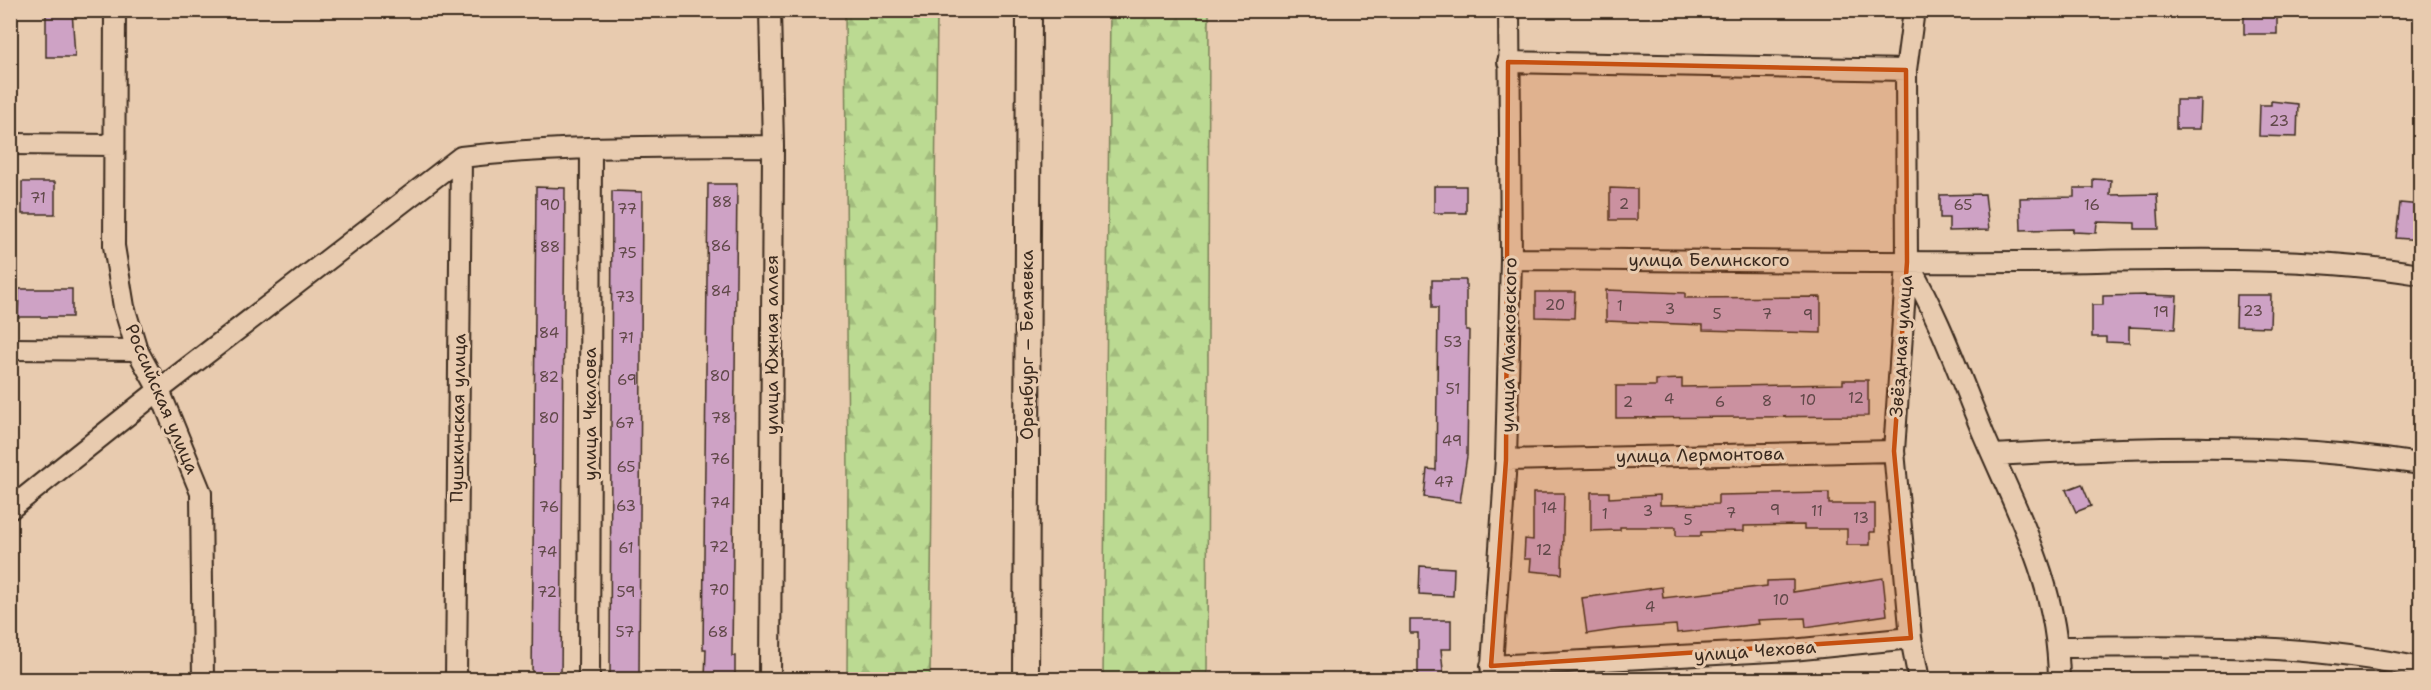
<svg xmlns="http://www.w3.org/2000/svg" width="2431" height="690" font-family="'Shantell Sans',sans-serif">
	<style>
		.forest { fill: url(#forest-firs); stroke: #7b8258; stroke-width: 1.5 }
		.building { fill: #cea2c5; stroke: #3b2a1e; stroke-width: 1.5 }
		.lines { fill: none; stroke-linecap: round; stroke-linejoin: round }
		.minor-casing { stroke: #3b2a1e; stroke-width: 24 }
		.major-casing { stroke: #3b2a1e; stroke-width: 28 }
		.minor { stroke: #e8cbaf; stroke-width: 20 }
		.major { stroke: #e8cbaf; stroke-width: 24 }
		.marked { fill: #c55010; fill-opacity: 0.2; stroke: #c55010; stroke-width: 4.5; stroke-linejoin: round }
		.labels { text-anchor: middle; stroke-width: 6; stroke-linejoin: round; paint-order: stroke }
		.number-label { font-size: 15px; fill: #604848 }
		.street-label { font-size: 18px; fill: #3b2a1e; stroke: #e8cbaf }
	</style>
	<defs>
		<pattern id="forest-firs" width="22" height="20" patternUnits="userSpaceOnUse" patternTransform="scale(1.5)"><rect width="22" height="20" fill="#bbda92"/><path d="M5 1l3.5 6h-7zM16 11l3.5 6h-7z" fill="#a2bb7d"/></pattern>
	</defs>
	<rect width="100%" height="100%" fill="#e8cbaf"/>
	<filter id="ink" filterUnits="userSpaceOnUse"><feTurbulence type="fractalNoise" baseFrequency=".0167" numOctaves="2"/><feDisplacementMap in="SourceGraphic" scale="12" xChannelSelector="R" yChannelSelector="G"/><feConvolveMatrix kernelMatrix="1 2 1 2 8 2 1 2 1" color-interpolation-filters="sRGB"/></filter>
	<g filter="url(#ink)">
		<path class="forest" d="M 845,11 L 937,11 L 930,679 L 847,679 L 848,485 Z
			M 1110,11 L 1209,11 L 1207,679 L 1103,679 Z"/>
		<path class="building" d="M 46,10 L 72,10 L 75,57 L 46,57 Z
			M 2244,10 L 2277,10 L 2277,34 L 2244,34 Z
			M 2176,100 L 2201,100 L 2200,129 L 2176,129 Z
			M 2271,101 L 2298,104 L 2297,137 L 2259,136 L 2260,105 L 2271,105 Z
			M 2093,179 L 2111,180 L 2110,195 L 2157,194 L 2159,229 L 2135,229 L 2135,223 L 2097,222 L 2096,233 L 2073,232 L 2073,229 L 2021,230 L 2020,198 L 2074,197 L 2074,188 L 2093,188 Z
			M 22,182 L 55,182 L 55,214 L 22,214 Z
			M 708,184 L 737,184 L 732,656 L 735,656 L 735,680 L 705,680 L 706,649 L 703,649 Z
			M 1434,186 L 1466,186 L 1466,213 L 1434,213 Z
			M 536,187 L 565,188 L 561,680 L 532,680 Z
			M 1610,188 L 1637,189 L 1637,220 L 1610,220 Z
			M 612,191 L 642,192 L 639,680 L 610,680 Z
			M 1985,194 L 1989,230 L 1949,231 L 1949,218 L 1940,218 L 1940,195 Z
			M 2400,203 L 2421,205 L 2421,240 L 2396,238 Z
			M 1432,280 L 1466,280 L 1466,330 L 1469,330 L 1467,456 L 1460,502 L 1424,497 L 1427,469 L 1436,470 L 1438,308 L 1432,308 Z
			M 19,289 L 72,289 L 72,317 L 18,317 Z
			M 1606,290 L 1685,293 L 1685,298 L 1821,297 L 1821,333 L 1703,330 L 1703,325 L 1606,321 Z
			M 1536,292 L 1575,292 L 1574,318 L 1536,317 Z
			M 2146,295 L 2177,296 L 2175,329 L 2129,327 L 2129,343 L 2106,342 L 2106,337 L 2092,337 L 2092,305 L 2103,305 L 2103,296 Z
			M 2237,295 L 2271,295 L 2270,327 L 2236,326 Z
			M 1682,379 L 1682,387 L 1843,384 L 1843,380 L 1868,380 L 1868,416 L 1616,418 L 1616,386 L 1656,386 L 1656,380 Z
			M 2082,484 L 2091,506 L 2076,512 L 2066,490 Z
			M 1591,492 L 1609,492 L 1609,498 L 1660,495 L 1660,505 L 1718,504 L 1718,495 L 1829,493 L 1829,504 L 1875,504 L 1875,532 L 1870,532 L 1870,545 L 1847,545 L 1847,529 L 1804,529 L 1804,525 L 1744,526 L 1744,531 L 1701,532 L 1701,536 L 1676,536 L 1676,527 L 1620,527 L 1620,530 L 1591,531 Z
			M 1533,493 L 1564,493 L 1562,574 L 1530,571 L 1531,559 L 1524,559 L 1525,539 L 1533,540 Z
			M 1420,566 L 1454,568 L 1453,596 L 1419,594 Z
			M 1883,578 L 1887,615 L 1806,627 L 1805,618 L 1758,620 L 1759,624 L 1677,633 L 1676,625 L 1620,629 L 1587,634 L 1582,598 L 1662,587 L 1663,598 L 1767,586 L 1767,581 L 1793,580 L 1793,592 Z
			M 1410,620 L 1451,620 L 1451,649 L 1441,649 L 1444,680 L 1418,680 L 1418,633 L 1410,633 Z"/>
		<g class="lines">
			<defs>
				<path id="minor" d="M 115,10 L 114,246 L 124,307 L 137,350 L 159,390 L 201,493 L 203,680
					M 770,10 L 773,146 L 770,680
					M 1914,10 L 1906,70 L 1907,262 L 1894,451 L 1911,638 L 1919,680
					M 1508,62 L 1906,70
					M 10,144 L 114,145
					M 1511,259 C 1680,260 1849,263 2019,262 C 2152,261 2288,253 2420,274
					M 1907,262 C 1939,316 1959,375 1983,433 C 2019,517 2058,584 2059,680
					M 10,349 L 137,350
					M 1993,455 C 2136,447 2279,441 2420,464
					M 1506,460 L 1894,451
					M 10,509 L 159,390 L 461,157 C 564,145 669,147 773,146
					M 2058,647 C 2179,646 2301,642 2420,668
					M 1491,666 L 1792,650 L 1911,638
					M 456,680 L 461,157
					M 589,680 L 591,148
					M 1491,680 L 1506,460 L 1511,259 L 1509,10"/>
				<path id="major" d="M 1026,680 L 1029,10"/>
			</defs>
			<use href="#minor" class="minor-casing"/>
			<use href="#major" class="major-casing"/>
			<use href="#minor" class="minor"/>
			<use href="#major" class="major"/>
		</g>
	</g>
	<path class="marked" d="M 1508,62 L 1906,70 L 1907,262 L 1894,451 L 1911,638 L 1491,666 L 1506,460 Z"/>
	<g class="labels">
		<g class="number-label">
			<text x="2279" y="126">23</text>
			<text x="38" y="203">71</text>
			<text x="722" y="207">88</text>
			<text x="1624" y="209">2</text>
			<text x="550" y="210">90</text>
			<text x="1963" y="210">65</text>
			<text x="2092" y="210">16</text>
			<text x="627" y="214">77</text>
			<text x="721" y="251">86</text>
			<text x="550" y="252">88</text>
			<text x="627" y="258">75</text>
			<text x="721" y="296">84</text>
			<text x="625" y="302">73</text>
			<text x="1555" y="310">20</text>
			<text x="1620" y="311">1</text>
			<text x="1670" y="314">3</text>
			<text x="2253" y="316">23</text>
			<text x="2161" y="317">19</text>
			<text x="1717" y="319">5</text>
			<text x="1767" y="319">7</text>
			<text x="1808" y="320">9</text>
			<text x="549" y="338">84</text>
			<text x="626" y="343">71</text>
			<text x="1453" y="347">53</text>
			<text x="720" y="381">80</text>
			<text x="549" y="382">82</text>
			<text x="627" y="385">69</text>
			<text x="1453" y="394">51</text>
			<text x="1856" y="403">12</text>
			<text x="1669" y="404">4</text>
			<text x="1808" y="405">10</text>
			<text x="1767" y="406">8</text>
			<text x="1628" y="407">2</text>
			<text x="1720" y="407">6</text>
			<text x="549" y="423">80</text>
			<text x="721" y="423">78</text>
			<text x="625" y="428">67</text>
			<text x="1452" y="446">49</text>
			<text x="720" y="464">76</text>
			<text x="626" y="472">65</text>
			<text x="1444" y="487">47</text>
			<text x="720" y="508">74</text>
			<text x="626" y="511">63</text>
			<text x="549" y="512">76</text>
			<text x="1549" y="513">14</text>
			<text x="1775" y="515">9</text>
			<text x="1648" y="516">3</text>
			<text x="1817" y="516">11</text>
			<text x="1731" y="518">7</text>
			<text x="1605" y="519">1</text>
			<text x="1861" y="523">13</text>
			<text x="1688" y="525">5</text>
			<text x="719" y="552">72</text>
			<text x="626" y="553">61</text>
			<text x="1544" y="555">12</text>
			<text x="547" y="557">74</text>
			<text x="719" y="595">70</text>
			<text x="547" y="597">72</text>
			<text x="626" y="597">59</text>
			<text x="1781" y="605">10</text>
			<text x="1650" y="612">4</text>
			<text x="625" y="637">57</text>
			<text x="718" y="637">68</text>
		</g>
		<g class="street-label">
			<text x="1709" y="266">улица Белинского</text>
			<text transform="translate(772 345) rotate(-90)" y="6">улица Южная аллея</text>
			<text transform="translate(1027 345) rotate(-90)" y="6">Оренбург – Беляевка</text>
			<text transform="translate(1509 345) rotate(-89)" y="6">улица Маяковского</text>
			<text transform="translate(1901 346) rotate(-86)" y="6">Звёздная улица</text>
			<text transform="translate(162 399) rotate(67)" y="6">Российская улица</text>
			<text transform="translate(590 414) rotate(-90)" y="6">улица Чкалова</text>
			<text transform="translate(458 418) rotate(-89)" y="6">Пушкинская улица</text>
			<text transform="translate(1700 455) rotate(-1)" y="6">улица Лермонтова</text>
			<text transform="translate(1755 651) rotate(-4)" y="6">улица Чехова</text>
		</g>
	</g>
	<rect width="2431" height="690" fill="none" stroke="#e8cbaf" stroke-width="36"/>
	<rect x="18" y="18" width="2395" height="654" fill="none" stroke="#3b2a1e" stroke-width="2" filter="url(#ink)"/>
</svg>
